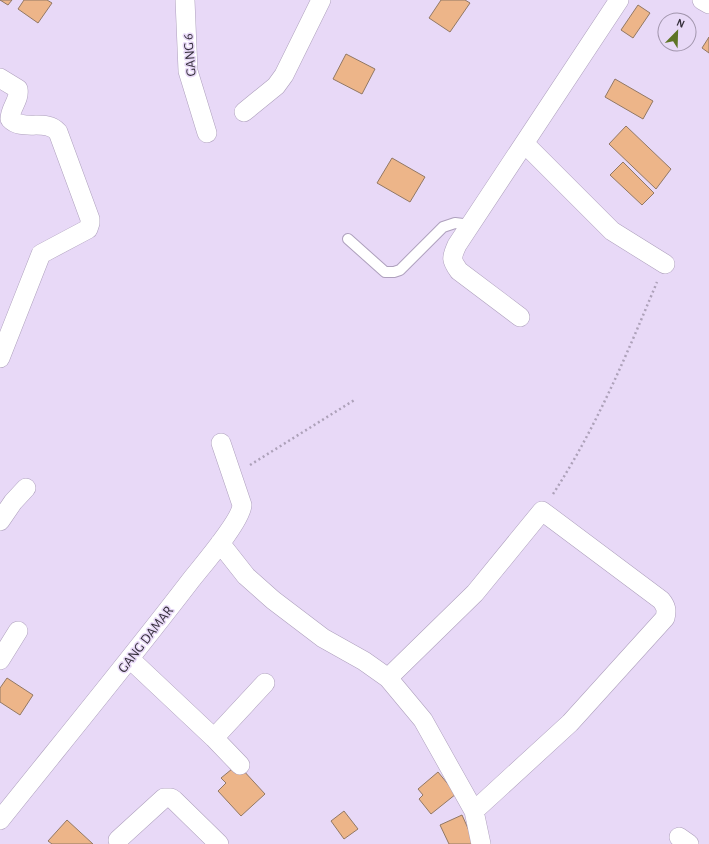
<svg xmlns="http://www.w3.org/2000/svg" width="709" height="844" font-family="'Alegreya Sans',sans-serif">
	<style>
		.building { fill: #edb589; stroke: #927864 }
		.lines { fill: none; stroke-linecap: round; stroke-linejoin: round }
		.service-casing { stroke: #aea0bd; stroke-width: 12 }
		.minor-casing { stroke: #aea0bd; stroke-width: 20 }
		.path { stroke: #ada1b9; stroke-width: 2.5; stroke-dasharray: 2 3; stroke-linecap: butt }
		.service { stroke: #fff; stroke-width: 10 }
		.minor { stroke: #fff; stroke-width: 19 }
		.labels { text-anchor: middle; stroke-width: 3; stroke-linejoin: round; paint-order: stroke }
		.street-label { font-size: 14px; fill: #36303c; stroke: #e8d9f7 }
	</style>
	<rect width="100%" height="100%" fill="#e8d9f7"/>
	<path class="building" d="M 0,0 L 12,0 L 8,5 Z
		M 24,0 L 47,0 L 52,3 L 38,23 L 18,9 Z
		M 441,0 L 465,0 L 470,3 L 450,32 L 429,18 Z
		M 638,5 L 650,13 L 633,38 L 621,30 Z
		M 709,37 L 709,53 L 702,48 Z
		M 346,54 L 375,69 L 362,94 L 333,79 Z
		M 615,79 L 653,101 L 643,119 L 605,97 Z
		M 626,126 L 671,169 L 656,189 L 609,144 Z
		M 392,158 L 425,177 L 410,202 L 377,183 Z
		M 623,162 L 654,193 L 642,205 L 610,175 Z
		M 7,678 L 33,695 L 20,715 L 0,702 L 0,688 Z
		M 232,769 L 242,769 L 265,794 L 241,816 L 218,791 L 226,783 L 221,778 Z
		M 438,772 L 456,794 L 431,814 L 419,799 L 423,795 L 418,789 Z
		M 344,811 L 358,829 L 344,839 L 331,821 Z
		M 462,815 L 475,844 L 449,844 L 440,825 Z
		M 67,820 L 93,844 L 52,844 L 48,841 Z"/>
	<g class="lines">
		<defs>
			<path id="service" d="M 348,239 L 385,272 L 394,272 L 400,270 L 443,227 L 455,223 L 471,225"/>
			<path id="minor" d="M 185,0 L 188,71 L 207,133
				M 702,0 L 709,4
				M 0,78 L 18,89 C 20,100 10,108 10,119 C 22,132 46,118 58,132 L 90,219 L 90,223 L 88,229 L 41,254 L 0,358
				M 244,112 L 276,86 L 284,75 L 321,0
				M 525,144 L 612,231 L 665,264
				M 520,317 L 459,271 C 451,260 451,258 457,245 L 619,0
				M 0,521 L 13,502 L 26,488
				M 220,543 L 246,576 L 273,600 L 323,638 L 364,661 L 388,678 L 423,720 L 474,811 L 481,844
				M 130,659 L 214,738 L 240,765
				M 0,660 L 18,631
				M 388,678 L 475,593 L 542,511 L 661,600 C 666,606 667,610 665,618 L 570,723 L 474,811
				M 214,738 L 265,683
				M 0,820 C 64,740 129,661 191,580 C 202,566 241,521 242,505 L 221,443
				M 679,837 L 689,844
				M 118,840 L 164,798 L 171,798 L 174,800 L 219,844"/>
		</defs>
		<use href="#service" class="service-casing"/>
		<use href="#minor" class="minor-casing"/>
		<path class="path" d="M 250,465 L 356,399
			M 553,494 C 596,428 627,354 657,282"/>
		<use href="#service" class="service"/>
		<use href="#minor" class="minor"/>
	</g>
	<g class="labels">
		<g class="street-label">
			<text transform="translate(189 55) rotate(-95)" y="5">GANG 6</text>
			<text transform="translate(145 639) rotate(-52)" y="5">GANG DAMAR</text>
		</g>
	</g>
	<g transform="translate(677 32) rotate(23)"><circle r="19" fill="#e8d9f7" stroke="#a195ac"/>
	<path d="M0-3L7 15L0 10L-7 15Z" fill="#5e7425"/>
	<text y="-6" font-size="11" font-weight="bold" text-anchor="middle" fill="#36303c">N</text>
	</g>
</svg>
